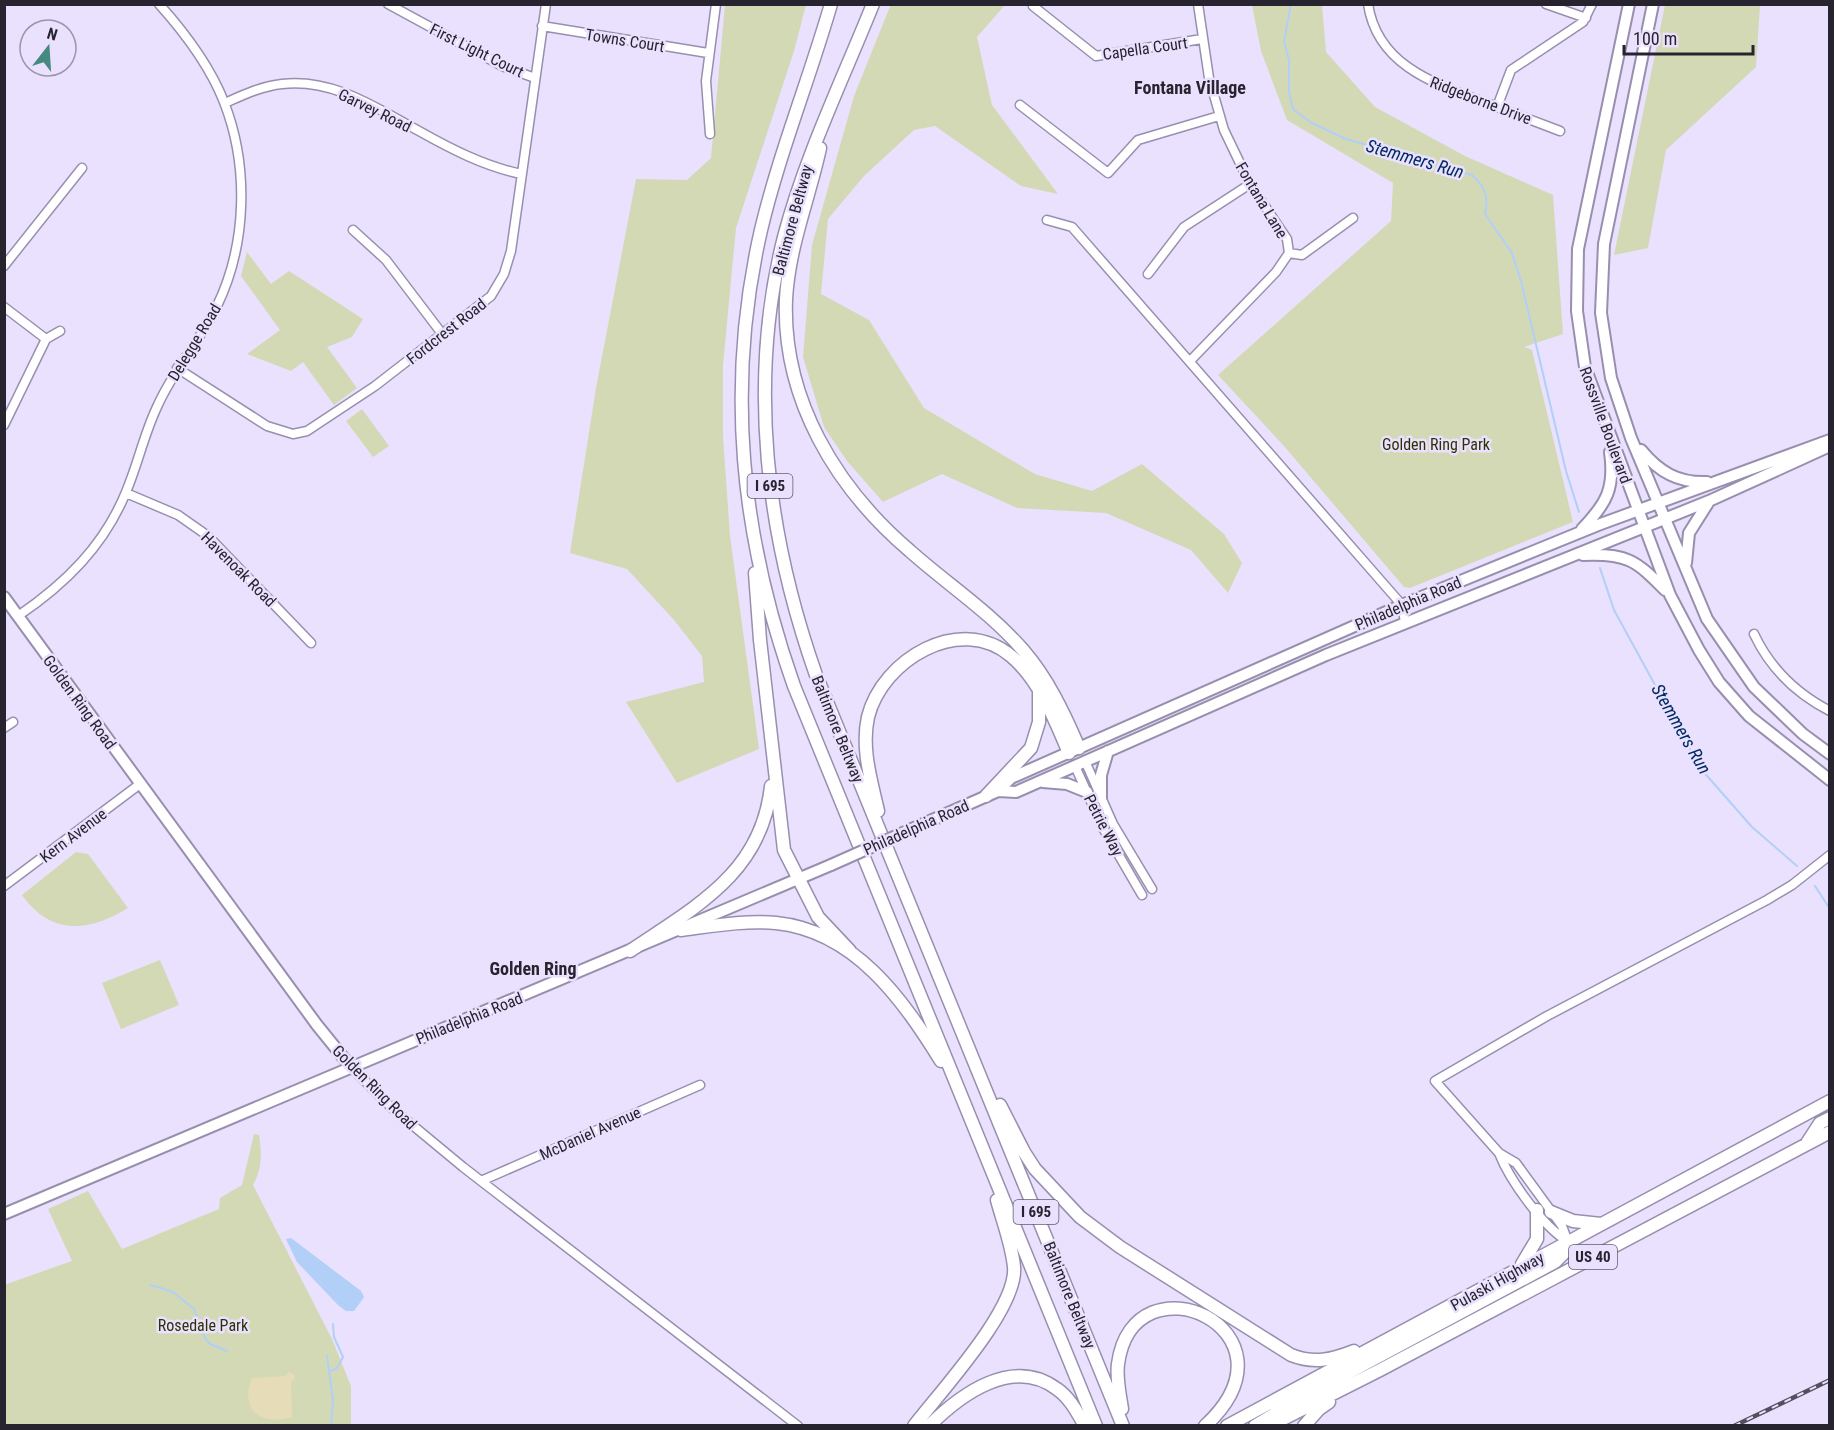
<svg xmlns="http://www.w3.org/2000/svg" width="1834" height="1430" font-family="'Roboto Condensed',sans-serif">
	<style>
		.green { fill: #d4d9b5 }
		.sand { fill: #e6dcb7 }
		.water { fill: #b2cff7 }
		.lines { fill: none; stroke-linecap: round; stroke-linejoin: round }
		.stream { stroke: #b2cff7; stroke-width: 2 }
		.minor-casing { stroke: #988faf; stroke-width: 11 }
		.major-casing { stroke: #988faf; stroke-width: 14 }
		.highway-casing { stroke: #988faf; stroke-width: 15 }
		.minor { stroke: #fff; stroke-width: 8 }
		.major { stroke: #fff; stroke-width: 10 }
		.highway { stroke: #fff; stroke-width: 12 }
		.rail-casing { stroke: #544f5f; stroke-width: 4.5 }
		.rail { stroke: #e9e1fd; stroke-width: 2; stroke-dasharray: 7; stroke-linecap: butt }
		.major-bridge-casing { stroke: #988faf; stroke-width: 14; stroke-linecap: butt }
		.major-bridge { stroke: #fff; stroke-width: 10 }
		.labels { text-anchor: middle; stroke-width: 5; stroke-linejoin: round; paint-order: stroke }
		.shield { fill: #e9e1fd; stroke: #615d6e; stroke-width: 1.5 }
		.shield-label { font-size: 15px; font-weight: bold; fill: #272430 }
		.street-label { font-size: 16px; fill: #272430; stroke: #e9e1fd }
		.park-label { font-size: 16px; fill: #2e3202; stroke: #e9e1fd }
		.neighbourhood-label { font-size: 18px; font-weight: bold; fill: #272430; stroke: #e9e1fd }
		.water-label { font-size: 18px; font-style: italic; fill: #002a63; stroke: #e9e1fd }
	</style>
	<rect width="100%" height="100%" fill="#e9e1fd"/>
	<path class="green" d="M 891,4 L 1005,5 L 977,37 L 992,105 L 1058,194 L 1021,186 L 935,126 L 914,130 L 864,176 L 828,219 L 821,294 L 869,320 L 924,408 L 1035,474 L 1092,491 L 1142,464 L 1224,534 L 1242,563 L 1228,593 L 1191,550 L 1106,513 L 1017,508 L 942,474 L 883,502 L 847,461 L 824,427 L 803,357 L 812,245 L 854,96 Z
		M 725,5 L 806,5 L 794,51 L 736,228 L 723,365 L 723,437 L 730,536 L 759,749 L 677,783 L 626,702 L 704,682 L 702,656 L 674,620 L 627,569 L 570,553 L 596,388 L 636,179 L 687,180 L 711,158 Z
		M 1252,5 L 1322,5 L 1326,52 L 1375,107 L 1465,156 L 1553,195 L 1563,334 L 1524,347 L 1532,350 L 1573,522 L 1410,588 L 1404,587 L 1284,446 L 1218,375 L 1391,221 L 1393,183 L 1287,120 L 1261,51 Z
		M 1665,5 L 1760,5 L 1756,67 L 1666,150 L 1648,248 L 1614,255 Z
		M 247,252 L 271,284 L 289,271 L 363,319 L 352,337 L 327,347 L 357,388 L 334,405 L 303,362 L 291,371 L 247,354 L 280,330 L 241,276 Z
		M 362,409 L 389,446 L 373,457 L 346,421 Z
		M 76,852 L 88,854 L 128,908 C 89,932 51,936 22,895 Z
		M 160,960 L 179,1005 L 121,1029 L 102,983 Z
		M 254,1134 L 259,1135 C 262,1153 262,1170 253,1185 L 332,1339 L 351,1386 L 351,1425 L 5,1425 L 4,1285 L 72,1261 L 48,1209 L 88,1191 L 122,1249 L 219,1209 L 220,1198 L 242,1185 Z"/>
	<path class="sand" d="M 289,1372 L 294,1375 L 295,1379 L 291,1382 L 292,1417 C 261,1427 239,1409 252,1378 L 285,1376 Z"/>
	<path class="water" d="M 291,1238 L 361,1291 L 364,1297 L 354,1311 L 346,1311 L 338,1305 L 297,1262 L 286,1239 Z"/>
	<g class="lines">
		<path class="stream" d="M 1291,4 L 1284,41 L 1289,60 L 1289,92 L 1293,109 L 1310,122 L 1346,139 L 1472,175 C 1485,187 1489,197 1485,214 L 1512,253 L 1521,281 L 1566,471 L 1579,512
			M 1600,568 L 1614,610 L 1701,769 L 1752,827 L 1797,866
			M 1815,886 L 1830,909
			M 151,1285 L 173,1292 L 194,1309 L 205,1338 L 210,1344 L 227,1351
			M 327,1356 L 333,1400 L 331,1426
			M 331,1371 L 337,1368 L 343,1357 L 334,1337 L 333,1324"/>
		<defs>
			<path id="minor" d="M 388,4 L 502,66 L 535,78
				M 1368,4 C 1377,64 1432,83 1481,101 C 1508,111 1534,121 1560,131
				M 1546,4 L 1586,18
				M 1033,6 L 1096,56 L 1202,39
				M 542,26 L 708,53
				M 225,103 C 243,95 262,86 282,84 C 333,78 376,108 419,131 C 451,149 484,166 521,174
				M 1020,105 L 1108,173 L 1138,140 L 1219,116
				M 1497,107 L 1511,70 L 1583,22 L 1592,4
				M 710,134 L 706,81 L 716,4
				M 1047,220 L 1072,227 L 1402,605 L 1405,622
				M 353,230 L 386,260 L 443,335
				M 1289,253 L 1302,255 L 1353,218
				M 4,266 L 82,168
				M 1148,274 L 1184,227 L 1250,184
				M 4,307 L 46,339
				M 1190,361 L 1276,272 L 1289,253 L 1287,239 L 1250,184 L 1224,130 L 1209,78 L 1198,4
				M 177,368 L 267,426 L 293,434 L 307,431 L 375,386 L 491,296 L 504,274 L 511,251 L 546,4
				M 4,425 L 46,339 L 60,331
				M 126,493 L 178,515 L 208,536 L 311,643
				M 18,616 C 65,584 104,546 126,492 C 138,464 144,434 157,407 C 173,370 200,341 217,306 C 247,244 249,166 224,102 C 210,66 185,33 159,4
				M 1754,634 C 1770,668 1797,694 1830,711
				M 4,728 L 13,722
				M 1085,761 L 1113,824 L 1152,889
				M 1075,766 L 1103,828 L 1142,895
				M 4,886 L 140,784
				M 351,1067 L 393,1109 L 463,1167 L 798,1426
				M 1499,1153 C 1510,1181 1542,1225 1567,1241
				M 481,1181 L 700,1085
				M 1568,1242 L 1562,1226 L 1516,1163 L 1499,1153 L 1435,1081 L 1547,1016 L 1767,900 L 1792,885 L 1830,855"/>
			<path id="major" d="M 1629,4 L 1578,249 L 1577,311 L 1585,367 L 1670,595 L 1699,650 L 1719,682 L 1749,716 L 1830,780
				M 1653,4 L 1604,244 L 1601,313 L 1611,378 L 1631,438 L 1707,619 L 1754,687 L 1803,734 L 1830,754
				M 1641,450 C 1659,472 1678,483 1707,482
				M 1582,529 C 1607,503 1615,488 1610,452
				M 1583,555 C 1626,553 1636,560 1665,590
				M 1686,563 L 1689,533 L 1708,503
				M 4,597 L 317,1025 L 351,1067
				M 1043,782 L 1067,784 L 1087,792
				M 998,791 L 1016,792 L 1326,655 L 1709,501 L 1830,446
				M 1101,798 L 1101,775 L 1108,751
				M 912,829 L 998,791 L 1011,778 L 1402,605 L 1598,525 L 1830,440
				M 4,1214 L 831,865"/>
			<path id="highway" d="M 831,4 C 809,80 779,154 761,230 C 725,387 741,536 794,686 L 1096,1426
				M 873,4 C 842,81 805,157 784,237 C 747,383 767,536 816,675 L 1123,1426
				M 820,148 C 809,199 789,246 786,299 C 782,399 836,488 910,551 C 947,584 990,612 1023,650 C 1048,679 1064,713 1079,748
				M 755,573 L 760,640 L 784,850 L 818,917 L 850,951
				M 986,796 L 1031,748 L 1039,722 L 1039,692
				M 878,811 C 871,780 861,748 868,717 C 882,660 960,613 1011,656 C 1039,679 1055,720 1069,753
				M 681,930 C 712,926 745,920 776,923 C 855,931 903,1000 941,1061
				M 630,951 C 695,907 762,873 771,786
				M 1000,1105 L 1024,1152 L 1035,1169 L 1080,1217 L 1120,1247 L 1291,1355 C 1314,1364 1331,1360 1354,1351
				M 1807,1143 L 1820,1123 L 1830,1118
				M 1551,1212 L 1573,1221 L 1601,1224
				M 1522,1264 L 1537,1239 L 1537,1210
				M 1122,1409 C 1120,1395 1116,1379 1118,1364 C 1133,1251 1309,1330 1205,1426
				M 914,1426 C 940,1392 1018,1308 1014,1267 C 1012,1245 1003,1222 997,1200
				M 929,1426 C 961,1394 1013,1356 1057,1389 C 1070,1398 1077,1412 1085,1426
				M 1227,1426 L 1830,1101
				M 1255,1426 L 1301,1398 L 1555,1262 L 1564,1253 L 1568,1242
				M 1269,1426 L 1380,1370 L 1830,1132
				M 1304,1426 L 1319,1409 L 1329,1402"/>
		</defs>
		<use href="#minor" class="minor-casing"/>
		<use href="#major" class="major-casing"/>
		<use href="#highway" class="highway-casing"/>
		<use href="#minor" class="minor"/>
		<use href="#major" class="major"/>
		<use href="#highway" class="highway"/>
		<defs>
			<path id="rail" d="M 1734,1426 L 1830,1380"/>
		</defs>
		<use href="#rail" class="rail-casing"/>
		<use href="#rail" class="rail"/>
		<defs>
			<path id="major-bridge" d="M 831,865 L 912,829"/>
		</defs>
		<use href="#major-bridge" class="major-bridge-casing"/>
		<use href="#major-bridge" class="major-bridge"/>
	</g>
	<g class="labels">
		<g class="shield">
			<rect x="747.5" y="474" width="45" height="24" rx="4.5"/>
			<rect x="1013.5" y="1200" width="45" height="24" rx="4.5"/>
			<rect x="1569" y="1245" width="48" height="24" rx="4.5"/>
		</g>
		<g class="shield-label">
			<text x="770" y="491">I 695</text>
			<text x="1036" y="1217">I 695</text>
			<text x="1593" y="1262">US 40</text>
		</g>
		<g class="street-label">
			<text transform="translate(625 40) rotate(9)" y="6">Towns Court</text>
			<text transform="translate(1145 48) rotate(-8)" y="6">Capella Court</text>
			<text transform="translate(477 50) rotate(26)" y="6">First Light Court</text>
			<text transform="translate(1481 100) rotate(21)" y="6">Ridgeborne Drive</text>
			<text transform="translate(375 110) rotate(26)" y="6">Garvey Road</text>
			<text transform="translate(1262 200) rotate(59)" y="6">Fontana Lane</text>
			<text transform="translate(792 220) rotate(-75)" y="6">Baltimore Beltway</text>
			<text transform="translate(446 331) rotate(-38)" y="6">Fordcrest Road</text>
			<text transform="translate(194 342) rotate(-59)" y="6">Delegge Road</text>
			<text transform="translate(1606 425) rotate(70)" y="6">Rossville Boulevard</text>
			<text transform="translate(239 569) rotate(45)" y="6">Havenoak Road</text>
			<text transform="translate(1408 603) rotate(-23)" y="6">Philadelphia Road</text>
			<text transform="translate(80 702) rotate(54)" y="6">Golden Ring Road</text>
			<text transform="translate(838 729) rotate(68)" y="6">Baltimore Beltway</text>
			<text transform="translate(1104 825) rotate(63)" y="6">Petrie Way</text>
			<text transform="translate(916 827) rotate(-24)" y="6">Philadelphia Road</text>
			<text transform="translate(73 835) rotate(-37)" y="6">Kern Avenue</text>
			<text transform="translate(469 1018) rotate(-22)" y="6">Philadelphia Road</text>
			<text transform="translate(375 1087) rotate(45)" y="6">Golden Ring Road</text>
			<text transform="translate(590 1133) rotate(-24)" y="6">McDaniel Avenue</text>
			<text transform="translate(1497 1281) rotate(-29)" y="6">Pulaski Highway</text>
			<text transform="translate(1070 1295) rotate(68)" y="6">Baltimore Beltway</text>
		</g>
		<g class="park-label">
			<text x="1436" y="450">Golden Ring Park</text>
			<text x="203" y="1331">Rosedale Park</text>
		</g>
		<g class="neighbourhood-label">
			<text x="1190" y="94">Fontana Village</text>
			<text x="533" y="975">Golden Ring</text>
		</g>
		<g class="water-label">
			<text transform="translate(1415 159) rotate(16)" y="6">Stemmers Run</text>
			<text transform="translate(1681 729) rotate(60)" y="6">Stemmers Run</text>
		</g>
	</g>
	<rect width="1834" height="1430" fill="none" stroke="#272430" stroke-width="12"/>
	<g transform="translate(48 48) rotate(17)"><circle r="28" fill="#e9e1fd" stroke="#9b95ab" stroke-width="1.5"/>
	<path d="M0-4.5L10 22L0 15L-10 22Z" fill="#468a7f"/>
	<text y="-9" font-size="16" font-weight="bold" text-anchor="middle" fill="#272430">N</text>
	</g>
	<path d="M1624 45v9h129v-9" fill="none" stroke="#272430" stroke-width="3"/>
	<text x="1633" y="45" font-size="18" fill="#272430" stroke="#e9e1fd" stroke-width="4.5" paint-order="stroke">100 m</text>
</svg>
